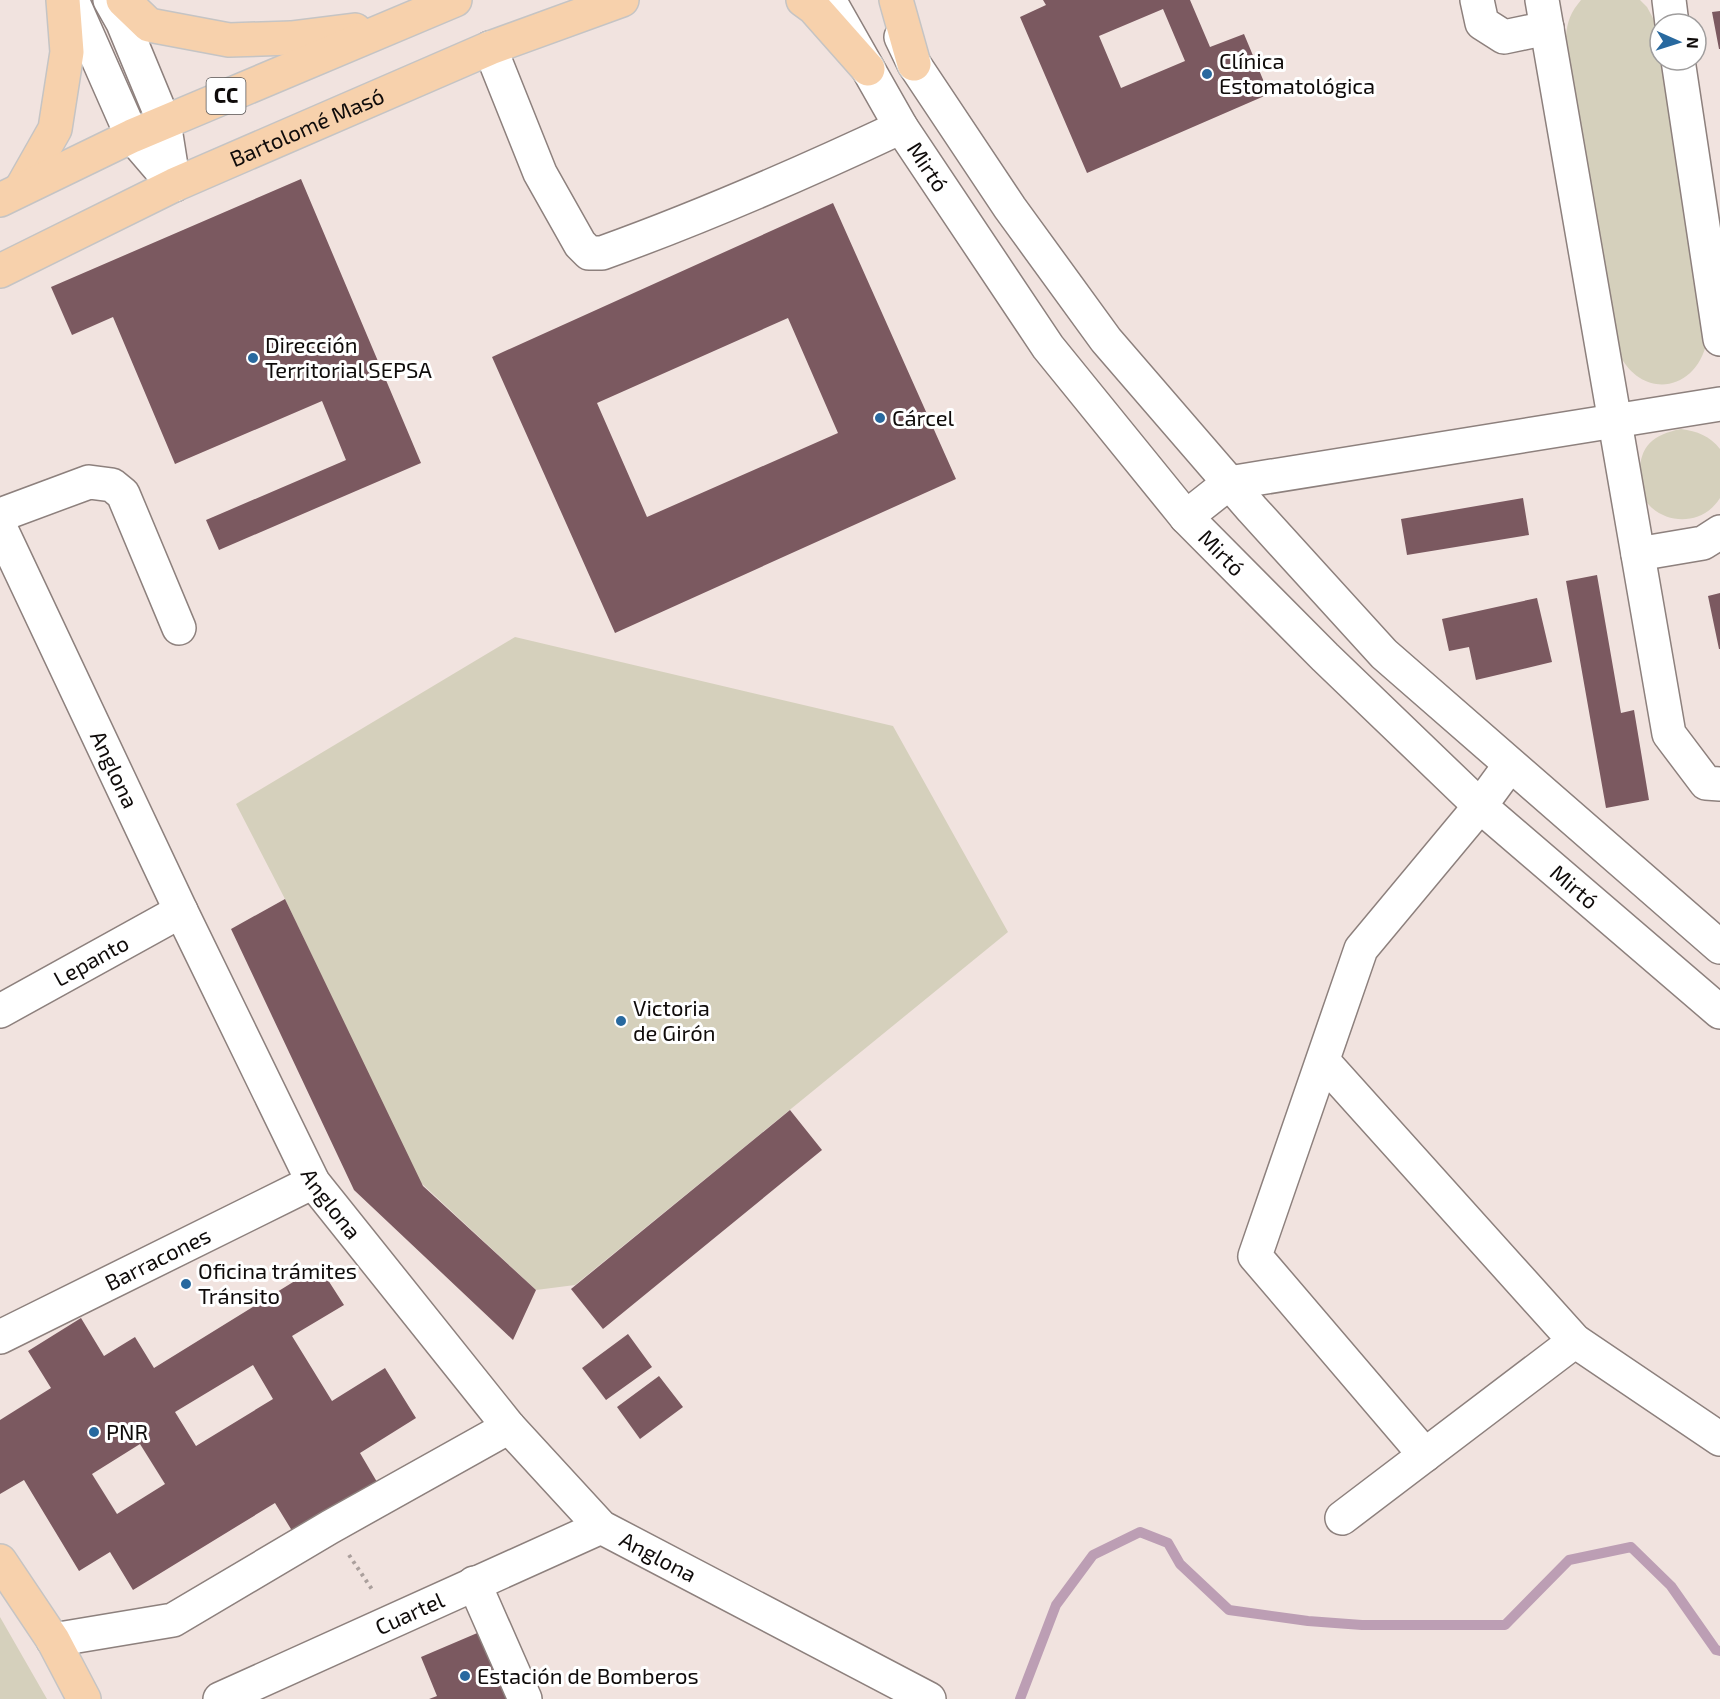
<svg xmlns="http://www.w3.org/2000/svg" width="1720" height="1699" font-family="'Exo 2',sans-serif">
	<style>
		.green { fill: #d5d0bc }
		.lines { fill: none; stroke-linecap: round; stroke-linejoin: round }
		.stream { stroke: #bc9eb4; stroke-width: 10 }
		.building { fill: #7b5960; fill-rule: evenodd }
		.minor-casing { stroke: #8d807d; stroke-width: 36 }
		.major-casing { stroke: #c5c4c4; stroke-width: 36 }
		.path { stroke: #aa9f9c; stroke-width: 4; stroke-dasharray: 3 4.5; stroke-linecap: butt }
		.minor { stroke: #fff; stroke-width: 33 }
		.major { stroke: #f7d1ac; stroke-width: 33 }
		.poi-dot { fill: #28699f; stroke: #fff; stroke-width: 2 }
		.labels { text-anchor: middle; stroke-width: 6; stroke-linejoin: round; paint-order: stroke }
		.shield { fill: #fff; stroke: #575454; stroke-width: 1.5 }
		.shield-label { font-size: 21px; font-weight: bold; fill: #0f0b0a }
		.poi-label { font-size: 22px; fill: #0f0b0a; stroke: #fff; text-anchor: start }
		.street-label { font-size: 22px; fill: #0f0b0a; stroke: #fff }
	</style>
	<rect width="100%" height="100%" fill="#f1e3df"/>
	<path class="green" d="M 1581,0 L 1640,0 L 1647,7 L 1654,20 L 1707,341 C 1697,390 1645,401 1620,356 L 1566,37 C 1567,21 1571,12 1581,0 Z
		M 1681,429 C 1697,431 1710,436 1720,449 L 1720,498 C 1704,524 1669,526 1649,505 C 1642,497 1640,489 1640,479 C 1638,448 1651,435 1681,429 Z
		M 515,637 L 893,726 L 1008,932 L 575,1285 L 536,1290 L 419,1181 L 285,899 L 236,804 Z
		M 0,1617 L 47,1699 L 0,1699 Z"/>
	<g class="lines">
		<path class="stream" d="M 1020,1699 L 1056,1605 L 1093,1555 L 1140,1532 L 1168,1543 L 1180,1564 L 1229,1610 L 1308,1621 L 1362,1625 L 1505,1625 L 1569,1560 L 1631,1547 L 1671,1586 L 1716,1650 L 1720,1651"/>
	</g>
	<path class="building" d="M 1043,0 L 1190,0 L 1210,47 L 1244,34 L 1269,94 L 1087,173 L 1020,17 L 1046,5 ZM 1163,9 L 1185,61 L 1121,88 L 1099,36 Z
		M 1720,11 L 1720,49 L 1719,49 L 1712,12 Z
		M 301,179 L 421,463 L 219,550 L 206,520 L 346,460 L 322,401 L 175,464 L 113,317 L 72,335 L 51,287 Z
		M 833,203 L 956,479 L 615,633 L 492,357 ZM 788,318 L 838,433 L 647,517 L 597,403 Z
		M 1523,498 L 1529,535 L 1407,555 L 1401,519 Z
		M 1597,575 L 1621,713 L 1634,710 L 1649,800 L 1606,808 L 1566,581 Z
		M 1720,593 L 1720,649 L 1719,649 L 1708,596 Z
		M 1537,598 L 1552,662 L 1476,680 L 1469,647 L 1449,651 L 1442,619 Z
		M 285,899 L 423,1186 L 536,1290 L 513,1340 L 354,1190 L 231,929 Z
		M 790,1110 L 822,1150 L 603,1329 L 571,1289 Z
		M 319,1266 L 344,1305 L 292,1336 L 332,1401 L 385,1368 L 416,1418 L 360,1453 L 377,1482 L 294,1534 L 275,1503 L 133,1590 L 110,1552 L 79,1571 L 24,1480 L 0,1494 L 0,1420 L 51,1388 L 28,1351 L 81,1318 L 104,1356 L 135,1337 L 154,1368 ZM 253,1365 L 273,1399 L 196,1446 L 175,1412 ZM 140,1444 L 165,1484 L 117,1514 L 92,1474 Z
		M 628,1334 L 652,1367 L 606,1400 L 582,1368 Z
		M 659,1376 L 683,1407 L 640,1439 L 617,1407 Z
		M 482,1631 L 510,1699 L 429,1699 L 437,1696 L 421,1657 Z"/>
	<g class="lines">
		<defs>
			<g id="minor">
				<path d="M 72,0 L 132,136 L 174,185"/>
				<path d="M 110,0 L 123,23 L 164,122 L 174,185"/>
				<path id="s1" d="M 829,0 L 901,127 L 1048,347 L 1186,517 L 1325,657 L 1480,806 L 1720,1012"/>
				<path d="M 1477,0 L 1482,23 L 1504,37 L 1547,28"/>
				<path d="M 1542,0 L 1669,734 L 1706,783 L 1720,784"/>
				<path d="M 1669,0 L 1672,24"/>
				<path d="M 901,37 L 914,64 L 1010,208 L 1106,340 L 1252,509 L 1384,654 L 1720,947"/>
				<path d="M 490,48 L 540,173 L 580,244 L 589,253 L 602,253 C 705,216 803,173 901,127"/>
				<path d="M 1678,60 L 1720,339"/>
				<path d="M 0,515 L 89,482 L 112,485 L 123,494 L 179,628"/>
				<path d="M 1186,517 L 1229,483 L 1720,404"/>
				<path id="s2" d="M 0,527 L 181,911 L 313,1182 L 509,1427 L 601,1527 L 929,1699"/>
				<path d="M 1638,554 L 1703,543 L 1720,532"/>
				<path id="s3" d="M 0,1011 L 181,911"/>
				<path d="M 1323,1061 L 1575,1341 L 1720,1439"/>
				<path id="s4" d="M 0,1337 L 313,1182"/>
				<path d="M 1425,1455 L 1255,1256 L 1361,949 L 1480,806 L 1510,765"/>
				<path d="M 1342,1518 L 1575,1341"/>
				<path d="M 474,1583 L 525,1699"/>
				<path d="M 53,1640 L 173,1620 L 330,1527 L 509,1427"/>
				<path id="s5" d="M 220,1699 L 601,1527"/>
			</g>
			<g id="major">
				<path d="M 123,0 L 149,25 L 229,40 L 291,38 L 355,30"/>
				<path d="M 803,0 L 814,8 L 868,69"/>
				<path d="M 896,0 L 914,64"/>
				<path d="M 21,189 L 55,129 L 67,52 L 63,0"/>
				<path d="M 0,200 L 132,136 L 455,0"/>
				<path id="s6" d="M 0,271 L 174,185 L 490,48 L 622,0"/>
				<path d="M 0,1561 L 53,1640 L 84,1699"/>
			</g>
		</defs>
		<use href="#minor" class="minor-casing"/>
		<use href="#major" class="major-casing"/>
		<path class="path" d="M 349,1555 L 373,1591"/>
		<use href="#minor" class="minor"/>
		<use href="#major" class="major"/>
	</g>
	<g class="poi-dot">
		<circle cx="1207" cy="74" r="6"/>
		<circle cx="253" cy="358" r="6"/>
		<circle cx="880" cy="418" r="6"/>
		<circle cx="621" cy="1021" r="6"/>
		<circle cx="186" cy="1284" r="6"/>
		<circle cx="94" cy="1432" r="6"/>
		<circle cx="465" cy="1676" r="6"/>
	</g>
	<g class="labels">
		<rect class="shield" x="206.5" y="78" width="39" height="36" rx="4.5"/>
		<g class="shield-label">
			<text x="226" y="103">CC</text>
		</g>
		<g class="poi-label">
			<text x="1219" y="69">Clínica<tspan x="1219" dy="25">Estomatológica</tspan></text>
			<text x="265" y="353">Dirección<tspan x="265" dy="25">Territorial SEPSA</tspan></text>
			<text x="892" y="426">Cárcel</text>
			<text x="633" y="1016">Victoria<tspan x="633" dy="25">de Girón</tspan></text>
			<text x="198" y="1279">Oficina trámites<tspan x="198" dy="25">Tránsito</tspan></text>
			<text x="106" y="1440">PNR</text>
			<text x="477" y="1684">Estación de Bomberos</text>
		</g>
		<g class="street-label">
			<text dy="8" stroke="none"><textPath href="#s6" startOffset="339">Bartolomé Masó</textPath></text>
			<text dy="8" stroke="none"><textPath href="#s1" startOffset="194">Mirtó</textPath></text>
			<text dy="8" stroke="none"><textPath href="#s1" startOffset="680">Mirtó</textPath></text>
			<text dy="8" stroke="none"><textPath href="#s2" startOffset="268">Anglona</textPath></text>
			<text dy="8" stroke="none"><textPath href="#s1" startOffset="1166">Mirtó</textPath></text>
			<text dy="8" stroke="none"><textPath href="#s3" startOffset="104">Lepanto</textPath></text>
			<text dy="8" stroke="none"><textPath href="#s2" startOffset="754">Anglona</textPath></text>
			<text dy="8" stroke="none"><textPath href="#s4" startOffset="176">Barracones</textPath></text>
			<text dy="8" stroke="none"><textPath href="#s2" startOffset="1240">Anglona</textPath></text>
			<text dy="8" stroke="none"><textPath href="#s5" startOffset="208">Cuartel</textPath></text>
		</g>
	</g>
	<g transform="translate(1678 42) rotate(93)"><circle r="28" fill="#ffffff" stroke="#9f9d9d" stroke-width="1.5"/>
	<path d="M0-4.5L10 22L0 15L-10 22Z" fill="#28699f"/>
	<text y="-9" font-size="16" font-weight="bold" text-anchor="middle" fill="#0f0b0a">N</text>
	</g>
</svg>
